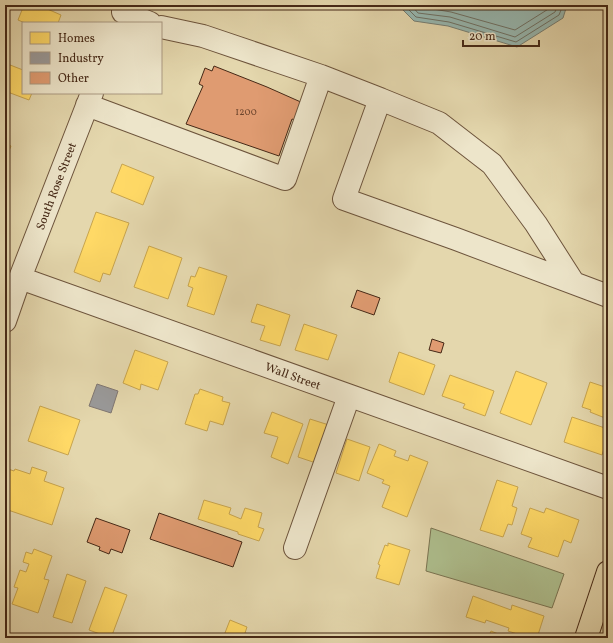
<svg xmlns="http://www.w3.org/2000/svg" width="613" height="643" font-family="Vollkorn,serif">
	<style>
		.green { fill: #aebf8e; stroke: #7a7452 }
		.water { fill: #97b8b1; stroke: #767e73 }
		.homes { fill: #ffd966; stroke: #c7a44e }
		.industry { fill: #999; stroke: #807772 }
		.lines { fill: none; stroke-linecap: round; stroke-linejoin: round }
		.shore { stroke: #6e7064; stroke-width: 1 }
		.building { fill: #df9b71; stroke: #452816 }
		.minor-casing { stroke: #6d543c; stroke-width: 24 }
		.major-casing { stroke: #452816; stroke-width: 24 }
		.minor { stroke: #ede5ca; stroke-width: 22 }
		.major { stroke: #e4d7ad; stroke-width: 22 }
		.labels { text-anchor: middle; stroke-width: 4; stroke-linejoin: round; paint-order: stroke }
		.number-label { font-size: 10px; fill: #6c452d }
		.street-label { font-size: 12px; fill: #452816; stroke: #ede5ca }
	</style>
	<rect width="100%" height="100%" fill="#e4d7ad"/>
	<filter id="stains"><feTurbulence type="fractalNoise" baseFrequency=".005" numOctaves="4"/><feColorMatrix values="0 0 0 0 .2 0 0 0 0 .09 0 0 0 0 .02 0 0 0 .5 -.17"/></filter>
	<radialGradient id="worn" r=".72"><stop offset=".6" stop-color="#630" stop-opacity="0"/><stop offset="1" stop-color="#630" stop-opacity=".3"/></radialGradient>
	<path class="green" d="M 431,528 L 564,574 L 552,608 L 426,571 Z"/>
	<path class="water" d="M 398,5 L 567,5 L 563,18 L 517,47 L 448,26 L 414,21 Z"/>
	<path class="homes" d="M 24,5 L 47,5 L 45,8 L 61,15 L 58,23 L 25,23 L 18,20 Z
		M 5,63 L 23,70 L 23,93 L 32,93 L 29,100 L 5,91 Z
		M 5,143 L 11,146 L 5,160 Z
		M 122,164 L 154,177 L 143,205 L 111,192 Z
		M 96,212 L 129,223 L 110,275 L 103,273 L 100,282 L 74,272 Z
		M 149,246 L 182,258 L 168,299 L 134,287 Z
		M 199,267 L 227,276 L 214,315 L 187,306 L 193,288 L 188,286 L 191,276 L 195,277 Z
		M 257,304 L 290,315 L 280,346 L 260,340 L 265,326 L 251,322 Z
		M 304,324 L 337,335 L 328,360 L 295,350 Z
		M 135,350 L 168,362 L 158,390 L 141,384 L 140,390 L 123,383 Z
		M 399,352 L 435,365 L 424,395 L 389,382 Z
		M 516,371 L 547,383 L 531,425 L 500,413 Z
		M 450,375 L 494,391 L 485,416 L 463,408 L 465,404 L 442,396 Z
		M 590,382 L 608,388 L 608,415 L 606,414 L 605,418 L 590,412 L 591,410 L 582,407 Z
		M 200,389 L 223,397 L 222,401 L 230,403 L 223,425 L 210,421 L 207,431 L 185,424 L 195,394 L 198,394 Z
		M 40,406 L 80,420 L 68,455 L 28,441 Z
		M 272,412 L 303,424 L 288,464 L 271,457 L 278,437 L 264,433 Z
		M 572,417 L 608,429 L 608,435 L 602,455 L 564,442 Z
		M 310,419 L 332,426 L 322,465 L 298,457 Z
		M 347,439 L 370,447 L 359,481 L 336,473 Z
		M 379,444 L 396,451 L 394,456 L 408,461 L 410,455 L 428,462 L 407,517 L 382,507 L 390,486 L 382,483 L 384,480 L 367,473 Z
		M 32,467 L 47,472 L 44,481 L 64,488 L 52,525 L 5,509 L 5,468 L 14,471 L 15,469 L 30,474 Z
		M 497,480 L 518,487 L 512,506 L 517,508 L 512,525 L 508,524 L 503,537 L 480,530 Z
		M 204,500 L 231,508 L 229,514 L 241,519 L 245,508 L 262,513 L 258,527 L 264,529 L 259,541 L 238,534 L 238,532 L 198,519 Z
		M 530,508 L 544,513 L 546,508 L 579,520 L 571,543 L 564,540 L 558,557 L 528,547 L 532,538 L 521,534 Z
		M 5,538 L 9,539 L 5,552 Z
		M 388,543 L 410,550 L 399,585 L 376,578 L 380,565 L 378,564 L 385,545 L 388,546 Z
		M 34,549 L 52,556 L 44,579 L 49,580 L 38,613 L 12,604 L 18,588 L 14,587 L 20,570 L 26,572 L 29,564 L 23,562 L 26,552 L 32,554 Z
		M 67,574 L 86,581 L 72,623 L 53,617 Z
		M 105,587 L 127,595 L 111,638 L 89,630 Z
		M 473,596 L 511,610 L 512,605 L 544,616 L 537,638 L 530,638 L 508,631 L 509,628 L 486,620 L 485,623 L 466,617 Z
		M 230,620 L 247,627 L 245,633 L 249,634 L 247,638 L 223,638 Z
		M 491,631 L 508,638 L 488,638 Z"/>
	<path class="industry" d="M 97,384 L 118,391 L 111,413 L 89,406 Z"/>
	<g class="lines">
		<path class="shore" d="M 404,5 L 416,17 L 449,22 L 516,42 L 559,15 L 563,5
			M 411,5 L 418,13 L 450,17 L 515,37 L 555,12 L 558,5
			M 419,5 L 421,7 L 451,12 L 515,30 L 550,8 L 551,5"/>
	</g>
	<path class="building" d="M 214,66 L 267,87 L 303,103 L 295,120 L 292,119 L 279,156 L 186,124 L 203,86 L 199,84 L 205,68 L 212,71 Z
		M 357,290 L 380,298 L 374,315 L 351,307 Z
		M 432,339 L 444,343 L 441,353 L 429,350 Z
		M 159,513 L 242,542 L 233,567 L 150,539 Z
		M 96,518 L 130,530 L 122,553 L 111,549 L 109,554 L 99,550 L 100,547 L 87,542 Z"/>
	<g class="lines">
		<defs>
			<path id="minor" d="M 123,12 L 150,23
				M 161,27 L 203,36 L 321,76
				M 380,99 L 439,123 L 492,164 L 536,224 L 573,282
				M 87,105 L 285,179 L 321,76 L 380,99 L 344,199 L 456,239 L 608,296
				M 20,278 L 608,488
				M 5,321 L 20,278 L 92,93
				M 295,548 L 349,396"/>
			<path id="major" d="M 586,638 L 608,572"/>
		</defs>
		<use href="#minor" class="minor-casing"/>
		<use href="#major" class="major-casing"/>
		<use href="#minor" class="minor"/>
		<use href="#major" class="major"/>
	</g>
	<g class="labels">
		<g class="number-label">
			<text x="246" y="115">1200</text>
		</g>
		<g class="street-label">
			<text transform="translate(56 186) rotate(-69)" y="4">South Rose Street</text>
			<text transform="translate(293 376) rotate(20)" y="4">Wall Street</text>
		</g>
	</g>
	<rect width="613" height="643" fill="none" stroke="#e4d7ad" stroke-width="20"/>
	<rect x="6" y="6" width="601" height="631" fill="none" stroke="#452816" stroke-width="2"/>
	<rect x="10" y="10" width="593" height="623" fill="none" stroke="#452816"/>
	<rect x="22" y="22" width="140" height="72" fill="#ede5ca" stroke="#aa9982"/>
	<rect x="30" y="32" width="20" height="12" fill="#ffd966" stroke="#aa9982"/>
	<text x="58" y="42" font-size="12" fill="#452816">Homes</text>
	<rect x="30" y="52" width="20" height="12" fill="#999999" stroke="#aa9982"/>
	<text x="58" y="62" font-size="12" fill="#452816">Industry</text>
	<rect x="30" y="72" width="20" height="12" fill="#df9b71" stroke="#aa9982"/>
	<text x="58" y="82" font-size="12" fill="#452816">Other</text>
	<path d="M463 40v6h76v-6" fill="none" stroke="#452816" stroke-width="2"/>
	<text x="469" y="40" font-size="12" fill="#452816" stroke="#ede5ca" stroke-width="3" paint-order="stroke">20 m</text>
	<rect width="100%" height="100%" filter="url(#stains)"/>
	<rect width="100%" height="100%" fill="url(#worn)"/>
</svg>
